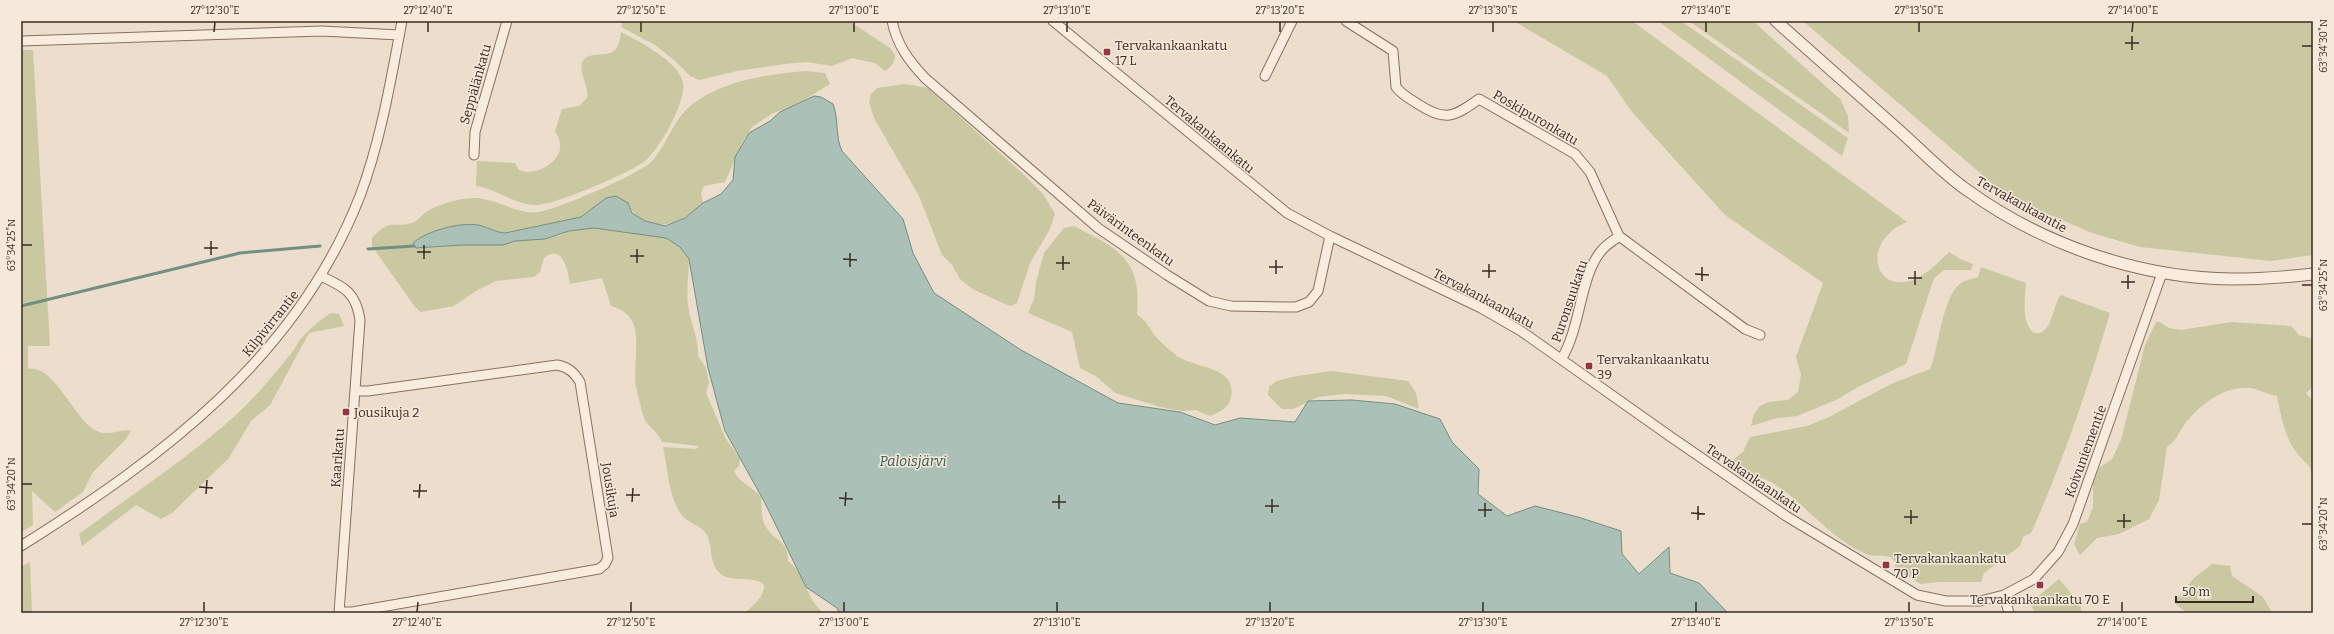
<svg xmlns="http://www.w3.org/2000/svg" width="2334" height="634" font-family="Bitter,serif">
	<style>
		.green { fill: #c9c8a0 }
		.water { fill: #abc1b7; stroke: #728f84 }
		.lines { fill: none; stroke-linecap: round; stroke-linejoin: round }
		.stream { stroke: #728f84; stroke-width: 3 }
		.minor-casing { stroke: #887061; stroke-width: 11 }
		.tertiary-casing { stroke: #887061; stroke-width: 13 }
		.minor { stroke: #f7ecde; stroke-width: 9 }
		.tertiary { stroke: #f7ecde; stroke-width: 11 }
		.ticks { fill: none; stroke: #3a2a23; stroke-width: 1.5 }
		.poi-dot { fill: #923644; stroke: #f4e9db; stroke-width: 1.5 }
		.labels { text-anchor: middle; stroke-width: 3; stroke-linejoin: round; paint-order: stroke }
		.poi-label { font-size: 13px; fill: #3a2a23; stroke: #f4e9db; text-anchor: start }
		.street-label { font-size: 13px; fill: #3a2a23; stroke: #f4e9db }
		.water-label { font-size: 14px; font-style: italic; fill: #335850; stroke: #f4e9db }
		.neatline { fill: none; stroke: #3a2a23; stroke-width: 1.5 }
		.ticks-label { font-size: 10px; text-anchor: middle; fill: #3a2a23 }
	</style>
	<rect width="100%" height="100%" fill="#ecddcc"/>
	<path class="green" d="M 623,21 L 849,21 L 890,48 L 895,55 C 895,63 892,66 885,71 L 875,63 L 852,58 L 832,66 L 807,62 L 785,64 L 737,71 L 699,80 L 690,76 L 674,60 L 655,45 L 621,27 Z
		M 1514,21 L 1632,21 L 1907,222 C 1859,242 1875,296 1915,279 C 1929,273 1939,262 1949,252 L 1960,259 L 1973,264 L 1971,270 L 1944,270 L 1934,278 L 1906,364 L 1858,387 L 1838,399 L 1797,416 L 1777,418 L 1751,426 L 1754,414 L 1760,406 L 1769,402 L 1788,400 L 1798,392 L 1801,375 L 1796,357 L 1823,283 L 1725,215 L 1632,112 L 1607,76 Z
		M 1658,21 L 1681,21 L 1848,138 L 1842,156 Z
		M 1689,21 L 1753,21 L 1841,100 L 1848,116 L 1849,133 Z
		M 1803,21 L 2313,21 L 2313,255 L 2271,261 L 2140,247 L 2092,233 L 2008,197 Z
		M 621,32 C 638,41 680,62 683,83 C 686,102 660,149 645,161 C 630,173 555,205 536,205 C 515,205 497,189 476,186 L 477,161 L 515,163 L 519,170 C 533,177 558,164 560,149 C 561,142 558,136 555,131 L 562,109 L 579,106 L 587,98 C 589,85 579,74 582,62 C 594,45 618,68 621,32 Z
		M 21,50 L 33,50 L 50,346 L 28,346 L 28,369 C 52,363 74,417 93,429 C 109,439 121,427 131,431 L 125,440 L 93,472 L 83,492 L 55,512 L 32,491 L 33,525 L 21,532 Z
		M 806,71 L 825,73 L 830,84 L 794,106 L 773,113 L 752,127 L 743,141 L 725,182 L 704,186 L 701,193 L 703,203 C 682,225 644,238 628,203 L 592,209 L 581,217 L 505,233 C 494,232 488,226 478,225 C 457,222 436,232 417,239 L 416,248 L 462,245 L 503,245 L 515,241 L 558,236 L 569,231 L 594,228 L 666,238 L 680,247 L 689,259 C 689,274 686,288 688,304 C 690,322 699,339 698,356 L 706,368 L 709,383 L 706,393 L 726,439 L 740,459 L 739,466 L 734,471 C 739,483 753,487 761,497 C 762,507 761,517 765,525 C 774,542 788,539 788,561 C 806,574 806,600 824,613 L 745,613 C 752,606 765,597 764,585 C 754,575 733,583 721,574 C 709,565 713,548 707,535 C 701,524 688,524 681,514 C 668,496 668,468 663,447 L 696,449 L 699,446 L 662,442 C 657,432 654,431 647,423 C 643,419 639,398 637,391 C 629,363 652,316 611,306 L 602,278 L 570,284 C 568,272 563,242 544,258 L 540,272 L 534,277 L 496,281 L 476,291 L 454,306 L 421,312 L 415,307 L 372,246 L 372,238 C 392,217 391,229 412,223 C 418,221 421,216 426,212 C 439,204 460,198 475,198 C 496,198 519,216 539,212 C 558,209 640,174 652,161 C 667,145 672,122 689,107 C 722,80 765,75 806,71 Z
		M 905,84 L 928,88 L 1023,174 L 1043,194 L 1055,214 L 1050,229 L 1030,263 L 1017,303 L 1010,306 L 974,290 L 960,279 L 952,265 L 942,255 L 919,196 L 874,118 L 869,102 L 871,94 L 877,88 Z
		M 1074,226 C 1118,249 1142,258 1137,315 C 1146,319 1150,330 1156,337 C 1162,344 1170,350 1177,356 C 1196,369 1237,366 1231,397 C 1229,408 1220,412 1210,416 L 1196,410 L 1183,411 L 1160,407 L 1115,393 L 1097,377 L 1080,368 L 1072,332 L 1028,313 L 1034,299 L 1036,282 L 1044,253 L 1064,228 Z
		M 1981,267 L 2026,283 C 2025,297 2021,324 2034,333 C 2053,336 2052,305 2061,295 L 2110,313 C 2088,387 2063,462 2031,533 L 2023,537 L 2020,546 L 1984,573 L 1981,582 L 1938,582 L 1921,584 L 1895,570 L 1895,562 L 1891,557 C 1883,555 1873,557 1866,554 C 1827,537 1806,503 1771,482 C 1761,476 1735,471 1729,463 L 1743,452 L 1750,437 L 1807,426 L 1827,418 L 1893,383 L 1930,369 C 1939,350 1942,292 1963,282 C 1967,279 1973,279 1978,277 Z
		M 331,313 L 339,314 L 344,326 L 309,333 L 270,405 L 251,421 L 229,458 L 172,513 L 161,519 L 136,505 L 82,546 L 79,534 C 132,494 189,458 238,413 C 257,395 273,376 289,356 C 293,352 296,346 299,341 C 307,331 320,320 331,313 Z
		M 2156,322 L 2160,322 L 2169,328 L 2181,330 L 2232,322 L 2291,326 L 2299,335 L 2313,339 L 2313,387 L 2306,393 L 2313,401 L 2313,474 C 2309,463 2302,460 2296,452 C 2285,438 2280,412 2277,396 C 2266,394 2260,390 2251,388 C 2226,385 2202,403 2187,421 C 2179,431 2178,439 2167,447 L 2159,500 L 2149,519 L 2119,534 L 2097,538 L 2080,555 L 2074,544 L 2080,524 L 2087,522 L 2093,507 L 2093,484 L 2099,468 L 2112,459 L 2121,440 L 2145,345 Z
		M 1331,371 L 1408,381 L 1416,393 L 1419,409 L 1386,396 L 1345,394 L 1318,397 L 1293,409 L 1282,409 L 1268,395 L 1269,387 L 1277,381 L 1292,377 Z
		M 30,562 L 32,613 L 21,613 L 21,567 Z
		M 2212,564 L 2230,566 L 2232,576 L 2263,597 L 2272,613 L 2186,613 L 2174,602 L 2194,578 Z
		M 2059,579 L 2080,604 L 2082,613 L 2035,613 L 2030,603 Z"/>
	<path class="water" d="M 814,96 L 821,97 L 833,104 C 839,120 835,136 842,151 L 903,219 L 913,253 L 934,293 L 1021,350 L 1118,403 L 1180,412 L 1215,425 L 1240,418 L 1295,422 L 1308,401 L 1352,400 L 1395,404 L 1440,419 L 1452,442 L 1479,469 L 1478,494 L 1507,516 L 1535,506 L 1578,517 L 1621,531 L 1622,554 L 1639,574 L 1669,547 L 1670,573 L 1699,583 L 1728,613 L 839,613 L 837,608 L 806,587 L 765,503 L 725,431 L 708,368 L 689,259 L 680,247 L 666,238 L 594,228 L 569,231 L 545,239 L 515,241 L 503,245 L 462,245 L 416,248 L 413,243 C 426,231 460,222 478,225 C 488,227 494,232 505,233 L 581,217 L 606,198 L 616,196 L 628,203 L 632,213 L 645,221 L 665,226 L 685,218 L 703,203 L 721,194 L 733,180 L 735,157 L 749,133 L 770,121 L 780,112 Z"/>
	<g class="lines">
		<path class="stream" d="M 368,249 L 414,246
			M 21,306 L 240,253 L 320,246"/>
		<defs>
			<path id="minor" d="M 892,21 C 897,45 909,61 925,78 L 1098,228 L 1167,275 L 1209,301 L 1231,306 L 1284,307 L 1296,307 L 1309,302 L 1318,291 L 1330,236
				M 1053,21 L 1287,213 L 1330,236 L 1481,308 L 1521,331 L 1671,437 L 1786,516 L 1917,595 L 1946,601 L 1980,601 L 2004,595
				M 1346,21 L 1393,51 L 1396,87 C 1402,95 1410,99 1418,104 C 1445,122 1454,117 1479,99 L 1575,154 L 1590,172 L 1619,236 L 1745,329 L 1760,335
				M 21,41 L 322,31 L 399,35
				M 1265,76 L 1292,21
				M 474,155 L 475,132 L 507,21
				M 321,276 C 344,287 356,292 360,320 L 339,613
				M 1562,358 C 1581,327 1580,275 1602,250 C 1606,245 1613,241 1619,236
				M 21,546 C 163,457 297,357 360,196 C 381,140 391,79 402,21
				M 339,612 L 352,612 L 599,569 L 605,564 L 608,558 L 580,382 C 574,372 568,367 557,365 L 368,391 L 355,391
				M 2009,613 L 2004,595 L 2034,579 L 2058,552 L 2073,524 L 2162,273"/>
			<path id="tertiary" d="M 1776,21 C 1818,58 1860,96 1902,133 C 1923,152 1944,174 1967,190 C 2043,245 2139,278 2232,279 C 2259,279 2286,277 2313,274"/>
		</defs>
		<use href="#minor" class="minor-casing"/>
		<use href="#tertiary" class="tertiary-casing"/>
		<use href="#minor" class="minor"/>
		<use href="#tertiary" class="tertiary"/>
	</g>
	<path class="ticks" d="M 214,32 L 215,22M 428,32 L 428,22M 641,32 L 641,22M 854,32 L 854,22M 1067,32 L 1067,22M 1280,32 L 1280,22M 1493,32 L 1493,22M 1706,32 L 1706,22M 1919,32 L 1919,22M 2132,32 L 2133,22M 2125,43 L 2139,43M 2302,46 L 2312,46M 2132,50 L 2132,36M 22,245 L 32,245M 204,248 L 218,248M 417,252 L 431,252M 211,255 L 211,241M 630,256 L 644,256M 424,259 L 424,245M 843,259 L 857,260M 637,263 L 637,249M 1056,263 L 1070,263M 850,267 L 850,253M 1269,267 L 1283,267M 1063,270 L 1063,256M 1482,271 L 1496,271M 1276,274 L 1276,260M 1695,274 L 1709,275M 1489,278 L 1489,264M 1908,278 L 1922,278M 1702,281 L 1702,267M 2121,282 L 2135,282M 1915,285 L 1915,271M 2302,285 L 2312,285M 2128,289 L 2128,275M 22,484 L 32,484M 199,487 L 213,488M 413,491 L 427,491M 206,494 L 207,480M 626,495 L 640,495M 419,498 L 420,484M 839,498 L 853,499M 632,502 L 633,488M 1052,502 L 1066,502M 845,506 L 846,492M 1265,506 L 1279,506M 1059,509 L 1059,495M 1478,510 L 1492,510M 1272,513 L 1272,499M 1691,513 L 1705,514M 1485,517 L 1485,503M 1904,517 L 1918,517M 1698,520 L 1698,506M 2117,521 L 2131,521M 1911,524 L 1911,510M 2302,524 L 2312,524M 2124,528 L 2124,514M 204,612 L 204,602M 417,612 L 418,602M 631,612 L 631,602M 844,612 L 844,602M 1057,612 L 1057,602M 1270,612 L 1270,602M 1483,612 L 1483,602M 1696,612 L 1696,602M 1909,612 L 1909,602M 2122,612 L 2122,602"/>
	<g class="poi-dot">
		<rect x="1103" y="48" width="8" height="8" rx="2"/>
		<rect x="1585" y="362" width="8" height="8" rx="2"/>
		<rect x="342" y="408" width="8" height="8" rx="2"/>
		<rect x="1882" y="561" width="8" height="8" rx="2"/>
		<rect x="2036" y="581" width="8" height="8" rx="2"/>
	</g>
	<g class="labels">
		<g class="poi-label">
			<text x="1115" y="50">Tervakankaankatu<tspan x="1115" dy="15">17 L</tspan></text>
			<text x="1597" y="364">Tervakankaankatu<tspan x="1597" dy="15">39</tspan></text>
			<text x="354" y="417">Jousikuja 2</text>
			<text x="1894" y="563">Tervakankaankatu<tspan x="1894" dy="15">70 P</tspan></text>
			<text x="2040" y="604" text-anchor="middle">Tervakankaankatu 70 E</text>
		</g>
		<g class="street-label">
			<text transform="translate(475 84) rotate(-74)" y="5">Seppälänkatu</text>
			<text transform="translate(1536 117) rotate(30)" y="5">Poskipuronkatu</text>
			<text transform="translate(1210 134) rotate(40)" y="5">Tervakankaankatu</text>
			<text transform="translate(2022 204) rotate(29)" y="5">Tervakankaantie</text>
			<text transform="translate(1131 232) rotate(36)" y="5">Päivärinteenkatu</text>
			<text transform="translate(1484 298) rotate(28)" y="5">Tervakankaankatu</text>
			<text transform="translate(1569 301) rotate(-71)" y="5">Puronsuukatu</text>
			<text transform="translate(270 323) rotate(-51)" y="5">Kilpivirrantie</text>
			<text transform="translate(2085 451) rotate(-70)" y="5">Koivuniementie</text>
			<text transform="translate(337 458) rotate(-86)" y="5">Kaarikatu</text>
			<text transform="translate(1754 478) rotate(34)" y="5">Tervakankaankatu</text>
			<text transform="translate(611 490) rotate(81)" y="5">Jousikuja</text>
		</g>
		<g class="water-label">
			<text x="913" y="466">Paloisjärvi</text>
		</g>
	</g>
	<rect width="2334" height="634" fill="none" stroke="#f4e9db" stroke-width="44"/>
	<path d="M2176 596v6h77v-6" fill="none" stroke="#3a2a23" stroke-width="2"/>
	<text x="2182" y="596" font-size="12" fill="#3a2a23" stroke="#f4e9db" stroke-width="3" paint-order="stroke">50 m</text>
	<rect x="22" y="22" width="2290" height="590" class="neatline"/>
	<g class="ticks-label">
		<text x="215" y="14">27°12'30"E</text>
		<text x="428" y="14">27°12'40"E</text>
		<text x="641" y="14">27°12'50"E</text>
		<text x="854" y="14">27°13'00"E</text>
		<text x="1067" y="14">27°13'10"E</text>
		<text x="1280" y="14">27°13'20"E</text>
		<text x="1493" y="14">27°13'30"E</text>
		<text x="1706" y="14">27°13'40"E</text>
		<text x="1919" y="14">27°13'50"E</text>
		<text x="2133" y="14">27°14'00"E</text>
		<text transform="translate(2323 46) rotate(-90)" y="4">63°34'30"N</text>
		<text transform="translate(11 245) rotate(-90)" y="4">63°34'25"N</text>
		<text transform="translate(2323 285) rotate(-90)" y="4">63°34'25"N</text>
		<text transform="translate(11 484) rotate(-90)" y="4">63°34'20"N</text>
		<text transform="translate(2323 524) rotate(-90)" y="4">63°34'20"N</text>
		<text x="204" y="626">27°12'30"E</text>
		<text x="417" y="626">27°12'40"E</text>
		<text x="631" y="626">27°12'50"E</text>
		<text x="844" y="626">27°13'00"E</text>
		<text x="1057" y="626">27°13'10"E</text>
		<text x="1270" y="626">27°13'20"E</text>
		<text x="1483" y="626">27°13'30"E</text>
		<text x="1696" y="626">27°13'40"E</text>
		<text x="1909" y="626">27°13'50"E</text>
		<text x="2122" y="626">27°14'00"E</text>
	</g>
</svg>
